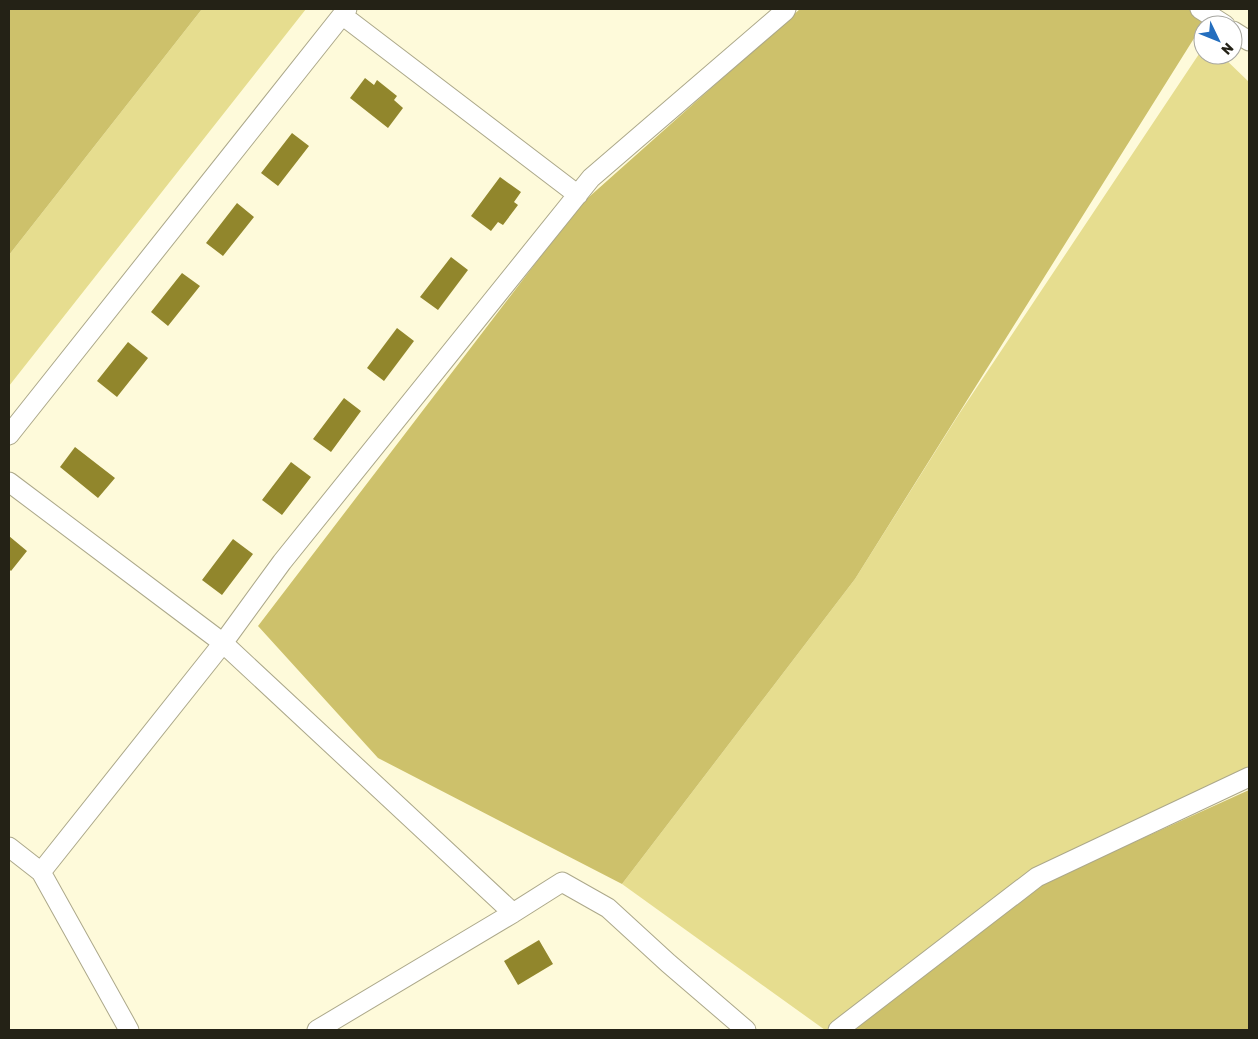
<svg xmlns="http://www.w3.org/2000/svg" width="1258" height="1039" font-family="Rubik,sans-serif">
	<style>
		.green { fill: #e6dd8f }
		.forest { fill: #cdc16b }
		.building { fill: #91862c }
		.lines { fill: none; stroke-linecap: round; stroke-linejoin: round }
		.street-casing { stroke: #aca88a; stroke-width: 21 }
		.street { stroke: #fff; stroke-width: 19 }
	</style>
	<rect width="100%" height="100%" fill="#fefada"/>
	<path class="green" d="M 202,9 L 306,9 L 9,386 L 9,255 Z
		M 1203,48 L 1203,55 L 1221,55 L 1249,82 L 1249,769 L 1034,870 L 826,1030 L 825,1030 L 622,884 L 855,579 L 959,414 Z"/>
	<path class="forest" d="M 9,9 L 202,9 L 9,255 Z
		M 800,9 L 1206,9 L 1206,15 L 1203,24 L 855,579 L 622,884 L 378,758 L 258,626 L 580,205 Z
		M 1249,790 L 1249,1030 L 854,1030 L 1035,887 Z"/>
	<path class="building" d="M 365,78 L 374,85 L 377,80 L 397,96 L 394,100 L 403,108 L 388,128 L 350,98 Z
		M 292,133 L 309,146 L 278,186 L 261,173 Z
		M 500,177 L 521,192 L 514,202 L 518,205 L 503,225 L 498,222 L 491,231 L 471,216 Z
		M 237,203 L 254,217 L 223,256 L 206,243 Z
		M 451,257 L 468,270 L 438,310 L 420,297 Z
		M 182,273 L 200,286 L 168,326 L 151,312 Z
		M 397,328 L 414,341 L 384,381 L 367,368 Z
		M 128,342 L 148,358 L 117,397 L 97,381 Z
		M 344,398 L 361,411 L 331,452 L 313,439 Z
		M 75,447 L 115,478 L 98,498 L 60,467 Z
		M 291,462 L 311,477 L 282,515 L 262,500 Z
		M 9,536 L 27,551 L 11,571 L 9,569 Z
		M 233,539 L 253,554 L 222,595 L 202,580 Z
		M 539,940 L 553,964 L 518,985 L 504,961 Z"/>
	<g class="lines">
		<defs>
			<path id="street" d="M 1200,9 L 1225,25
				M 342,15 L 578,195
				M 1233,31 L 1249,41
				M 9,435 L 347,9
				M 9,482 L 223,643 L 513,913 L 562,882 L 608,908 L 668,963 L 746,1030
				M 9,847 L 41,872
				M 129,1030 L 41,872 L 223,643 L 282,562 L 591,178 L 785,11 L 786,9
				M 317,1030 L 513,913
				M 838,1030 L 1037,877 L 1249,777"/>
		</defs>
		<use href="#street" class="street-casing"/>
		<use href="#street" class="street"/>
	</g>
	<rect width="1258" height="1039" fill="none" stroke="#242216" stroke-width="20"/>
	<g transform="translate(1218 40) rotate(133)"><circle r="24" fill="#ffffff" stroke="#a7a7a2"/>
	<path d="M0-4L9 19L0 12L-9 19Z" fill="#246ebe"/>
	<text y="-8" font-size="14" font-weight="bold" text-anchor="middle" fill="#242216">N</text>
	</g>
</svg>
